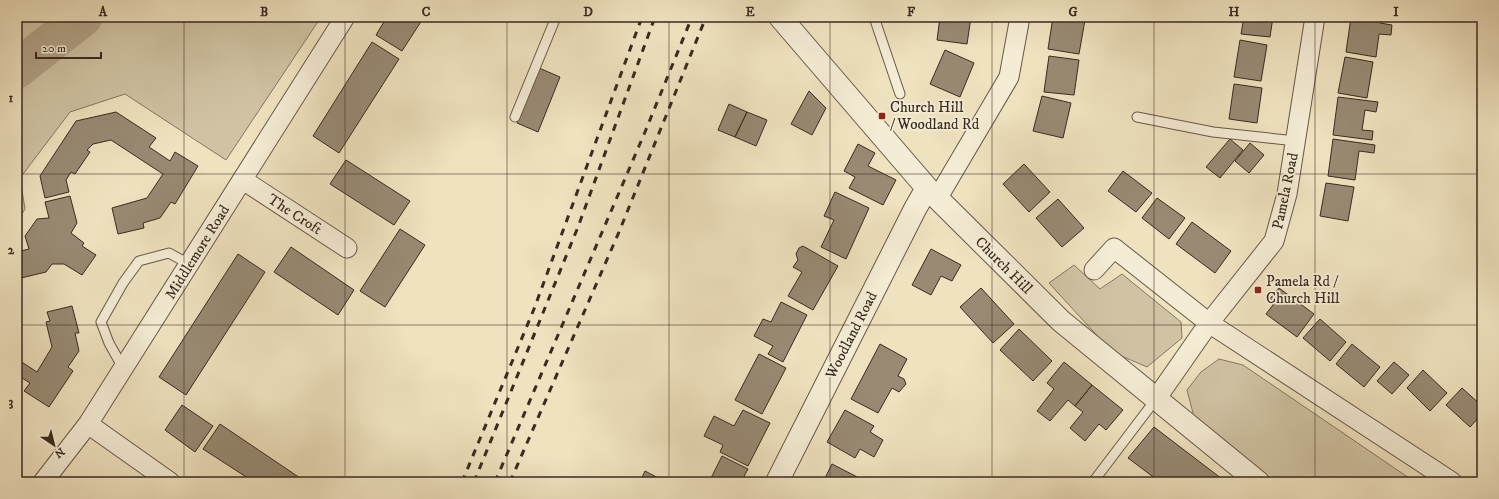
<svg xmlns="http://www.w3.org/2000/svg" width="1499" height="499" font-family="'IM FELL DW Pica',serif">
	<style>
		.green { fill: #d0c3a4; stroke: #857662 }
		.lines { fill: none; stroke-linecap: round; stroke-linejoin: round }
		.river { stroke: #b1a389; stroke-width: 39 }
		.building { fill: #988a73; stroke: #3a2a20 }
		.service-casing { stroke: #675848; stroke-width: 11 }
		.minor-casing { stroke: #675848; stroke-width: 21 }
		.tertiary-casing { stroke: #675848; stroke-width: 24 }
		.service { stroke: #f5ecd5; stroke-width: 9 }
		.minor { stroke: #f5ecd5; stroke-width: 19 }
		.tertiary { stroke: #f5ecd5; stroke-width: 22 }
		.rail { stroke: #3a2a20; stroke-width: 3; stroke-dasharray: 7 7; stroke-linecap: butt }
		.grid { fill: none; stroke: #3a2a20; stroke-width: 1; stroke-opacity: 0.55 }
		.poi-dot { fill: #8f2418; stroke: #f5ecd5; stroke-width: 1.5 }
		.labels { text-anchor: middle; stroke-width: 3.5; stroke-linejoin: round; paint-order: stroke }
		.poi-label { font-size: 15px; fill: #3a2a20; stroke: #f5ecd5; text-anchor: start }
		.street-label { font-size: 15px; fill: #3a2a20; stroke: #f5ecd5 }
		.neatline { fill: none; stroke: #3a2a20; stroke-width: 1.5 }
		.grid-label { font-size: 13px; text-anchor: middle; font-weight: bold; fill: #3a2a20 }
	</style>
	<rect width="100%" height="100%" fill="#efe2bf"/>
	<filter id="stains"><feTurbulence type="fractalNoise" baseFrequency=".005" numOctaves="4"/><feColorMatrix values="0 0 0 0 .2 0 0 0 0 .09 0 0 0 0 .02 0 0 0 .5 -.17"/></filter>
	<radialGradient id="worn" r=".72"><stop offset=".6" stop-color="#630" stop-opacity="0"/><stop offset="1" stop-color="#630" stop-opacity=".3"/></radialGradient>
	<path class="green" d="M 17,17 L 321,17 L 226,160 L 125,94 L 70,112 L 20,178 L 25,209 L 17,222 Z
		M 1074,265 L 1100,289 L 1122,274 L 1181,322 L 1182,338 L 1147,367 L 1112,352 L 1049,283 Z
		M 1219,359 L 1243,365 L 1415,482 L 1275,482 L 1194,417 L 1187,390 L 1201,372 Z"/>
	<g class="lines">
		<path class="river" d="M 17,69 L 83,17"/>
	</g>
	<path class="building" d="M 387,17 L 424,17 L 402,51 L 376,35 Z
		M 940,17 L 971,17 L 967,44 L 937,40 Z
		M 1053,17 L 1085,20 L 1079,54 L 1048,49 Z
		M 1244,17 L 1273,17 L 1270,37 L 1241,34 Z
		M 1351,17 L 1381,17 L 1380,23 L 1392,25 L 1391,35 L 1379,34 L 1376,57 L 1346,52 Z
		M 1240,40 L 1267,45 L 1261,81 L 1234,77 Z
		M 372,42 L 399,59 L 339,153 L 313,136 Z
		M 945,50 L 974,63 L 960,97 L 930,84 Z
		M 1049,56 L 1079,60 L 1074,95 L 1044,92 Z
		M 1345,57 L 1373,62 L 1367,98 L 1338,93 Z
		M 539,68 L 560,77 L 538,132 L 517,123 Z
		M 1234,84 L 1262,88 L 1257,123 L 1229,119 Z
		M 809,91 L 826,108 L 812,135 L 791,124 Z
		M 1042,96 L 1071,103 L 1063,138 L 1033,131 Z
		M 1338,97 L 1378,102 L 1376,112 L 1365,110 L 1362,130 L 1373,131 L 1372,140 L 1333,135 Z
		M 729,104 L 747,112 L 735,137 L 718,130 Z
		M 116,112 L 156,138 L 149,147 L 170,161 L 175,152 L 198,166 L 175,204 L 171,202 L 160,218 L 143,223 L 144,228 L 118,234 L 112,208 L 147,198 L 163,174 L 111,140 L 93,144 L 87,150 L 90,152 L 75,174 L 71,172 L 66,180 L 69,192 L 45,198 L 40,176 L 76,121 Z
		M 747,112 L 767,120 L 756,146 L 735,137 Z
		M 1230,139 L 1243,150 L 1220,178 L 1206,167 Z
		M 1333,139 L 1375,145 L 1374,153 L 1359,151 L 1355,180 L 1328,176 Z
		M 1250,143 L 1264,155 L 1249,173 L 1235,161 Z
		M 858,144 L 875,153 L 868,166 L 896,180 L 883,205 L 849,188 L 855,177 L 844,171 Z
		M 346,160 L 410,201 L 394,225 L 330,184 Z
		M 1024,164 L 1050,192 L 1029,212 L 1003,184 Z
		M 1123,171 L 1152,193 L 1136,212 L 1108,191 Z
		M 1326,183 L 1354,187 L 1348,221 L 1320,216 Z
		M 835,192 L 869,208 L 846,259 L 821,247 L 834,220 L 824,216 Z
		M 70,196 L 77,223 L 71,233 L 84,243 L 82,246 L 96,255 L 82,275 L 64,264 L 52,264 L 46,272 L 17,279 L 17,252 L 29,249 L 25,236 L 37,219 L 49,218 L 45,202 Z
		M 1157,198 L 1185,218 L 1169,239 L 1142,218 Z
		M 1058,199 L 1084,228 L 1062,247 L 1036,218 Z
		M 1192,222 L 1231,251 L 1215,273 L 1176,244 Z
		M 400,229 L 425,245 L 385,307 L 360,291 Z
		M 803,246 L 838,266 L 813,310 L 788,296 L 802,272 L 793,267 L 798,260 L 796,254 L 799,248 Z
		M 291,247 L 354,290 L 338,315 L 274,272 Z
		M 931,249 L 961,265 L 952,281 L 941,276 L 931,295 L 912,285 Z
		M 238,254 L 265,272 L 186,395 L 159,377 Z
		M 981,288 L 1014,324 L 993,343 L 960,307 Z
		M 1279,288 L 1314,314 L 1297,337 L 1266,314 L 1273,305 L 1268,301 Z
		M 781,302 L 807,315 L 783,362 L 768,354 L 773,346 L 754,336 L 763,319 L 771,322 Z
		M 72,306 L 79,333 L 75,333 L 79,351 L 68,367 L 73,371 L 49,407 L 24,391 L 30,383 L 17,375 L 17,359 L 37,372 L 52,347 L 46,322 L 50,321 L 47,312 Z
		M 1320,319 L 1346,342 L 1330,361 L 1303,338 Z
		M 1019,329 L 1052,361 L 1033,381 L 1000,350 Z
		M 880,344 L 907,359 L 898,376 L 904,379 L 906,384 L 899,392 L 892,388 L 878,413 L 851,399 Z
		M 1352,344 L 1380,367 L 1364,387 L 1336,364 Z
		M 759,354 L 786,368 L 762,414 L 735,400 Z
		M 1064,362 L 1092,385 L 1075,406 L 1068,400 L 1050,421 L 1037,411 L 1054,389 L 1047,383 Z
		M 1394,362 L 1409,375 L 1392,394 L 1377,381 Z
		M 1423,370 L 1447,393 L 1430,411 L 1407,388 Z
		M 1092,385 L 1123,410 L 1106,430 L 1099,424 L 1085,441 L 1070,428 L 1083,412 L 1075,406 Z
		M 1462,388 L 1482,406 L 1482,414 L 1470,427 L 1446,405 Z
		M 182,405 L 213,426 L 195,452 L 165,430 Z
		M 743,410 L 770,423 L 748,466 L 720,452 L 723,445 L 704,436 L 714,416 L 734,426 Z
		M 845,410 L 874,426 L 870,432 L 883,440 L 874,457 L 860,449 L 855,458 L 827,442 Z
		M 220,424 L 306,482 L 254,482 L 203,449 Z
		M 1154,427 L 1226,482 L 1160,482 L 1128,458 Z
		M 17,435 L 22,440 L 17,446 Z
		M 722,456 L 748,469 L 741,482 L 709,482 Z
		M 832,464 L 865,481 L 864,482 L 823,482 Z
		M 645,471 L 666,482 L 640,482 Z"/>
	<g class="lines">
		<defs>
			<path id="service" d="M 874,17 L 900,94
				M 515,117 L 556,17
				M 1137,117 L 1213,132 L 1296,141
				M 123,368 L 109,343 L 101,322 L 123,283 L 139,261 L 169,253 L 189,264
				M 1093,482 L 1156,399"/>
			<path id="minor" d="M 243,180 L 347,248
				M 937,199 L 1009,77 L 1020,17
				M 1094,270 L 1114,248 L 1209,323 L 1452,482
				M 1156,399 L 1209,323 L 1274,241 L 1287,194 L 1315,17
				M 88,424 L 170,482
				M 43,482 L 88,424 L 345,17"/>
			<path id="tertiary" d="M 780,17 L 927,188 L 1061,321 L 1258,482
				M 777,482 L 915,209 L 927,188"/>
		</defs>
		<use href="#service" class="service-casing"/>
		<use href="#minor" class="minor-casing"/>
		<use href="#tertiary" class="tertiary-casing"/>
		<use href="#service" class="service"/>
		<use href="#minor" class="minor"/>
		<use href="#tertiary" class="tertiary"/>
		<path class="rail" d="M 462,482 L 534,309 L 642,17
			M 474,482 L 578,227 L 655,17
			M 495,482 L 645,132 L 692,17
			M 510,482 L 619,232 L 706,17"/>
	</g>
	<path class="grid" d="M 184,17 L 184,482M 345,17 L 345,482M 507,17 L 507,482M 669,17 L 669,482M 830,17 L 830,482M 992,17 L 992,482M 1154,17 L 1154,482M 1315,17 L 1315,482M 17,174 L 1482,174M 17,325 L 1482,325"/>
	<g class="poi-dot">
		<rect x="878" y="112" width="8" height="8" rx="2"/>
		<rect x="1254" y="286" width="8" height="8" rx="2"/>
	</g>
	<g class="labels">
		<g class="poi-label">
			<text x="890" y="112">Church Hill<tspan x="890" dy="17">/ Woodland Rd</tspan></text>
			<text x="1266" y="286">Pamela Rd /<tspan x="1266" dy="17">Church Hill</tspan></text>
		</g>
		<g class="street-label">
			<text transform="translate(1285 191) rotate(-78)" y="5">Pamela Road</text>
			<text transform="translate(295 214) rotate(33)" y="5">The Croft</text>
			<text transform="translate(197 252) rotate(-58)" y="5">Middlemore Road</text>
			<text transform="translate(1004 265) rotate(45)" y="5">Church Hill</text>
			<text transform="translate(851 335) rotate(-63)" y="5">Woodland Road</text>
		</g>
	</g>
	<rect width="1499" height="499" fill="none" stroke="#efe2bf" stroke-width="44"/>
	<g transform="translate(54 445) rotate(145)" stroke="#f5ecd5" stroke-width="3" paint-order="stroke">
	<path d="M0-3L7 15L0 10L-7 15Z" fill="#3a2a20"/>
	<text y="-6" font-size="11" font-weight="bold" text-anchor="middle" fill="#3a2a20">N</text>
	</g>
	<path d="M36 52v6h65v-6" fill="none" stroke="#3a2a20" stroke-width="2"/>
	<text x="42" y="52" font-size="12" fill="#3a2a20" stroke="#f5ecd5" stroke-width="3" paint-order="stroke">20 m</text>
	<rect x="22" y="22" width="1455" height="455" class="neatline"/>
	<g class="grid-label">
		<text x="103" y="16">A</text>
		<text x="264" y="16">B</text>
		<text x="426" y="16">C</text>
		<text x="588" y="16">D</text>
		<text x="750" y="16">E</text>
		<text x="911" y="16">F</text>
		<text x="1073" y="16">G</text>
		<text x="1234" y="16">H</text>
		<text x="1396" y="16">I</text>
		<text x="11" y="102">1</text>
		<text x="11" y="254">2</text>
		<text x="11" y="406">3</text>
	</g>
	<rect width="100%" height="100%" filter="url(#stains)"/>
	<rect width="100%" height="100%" fill="url(#worn)"/>
</svg>
